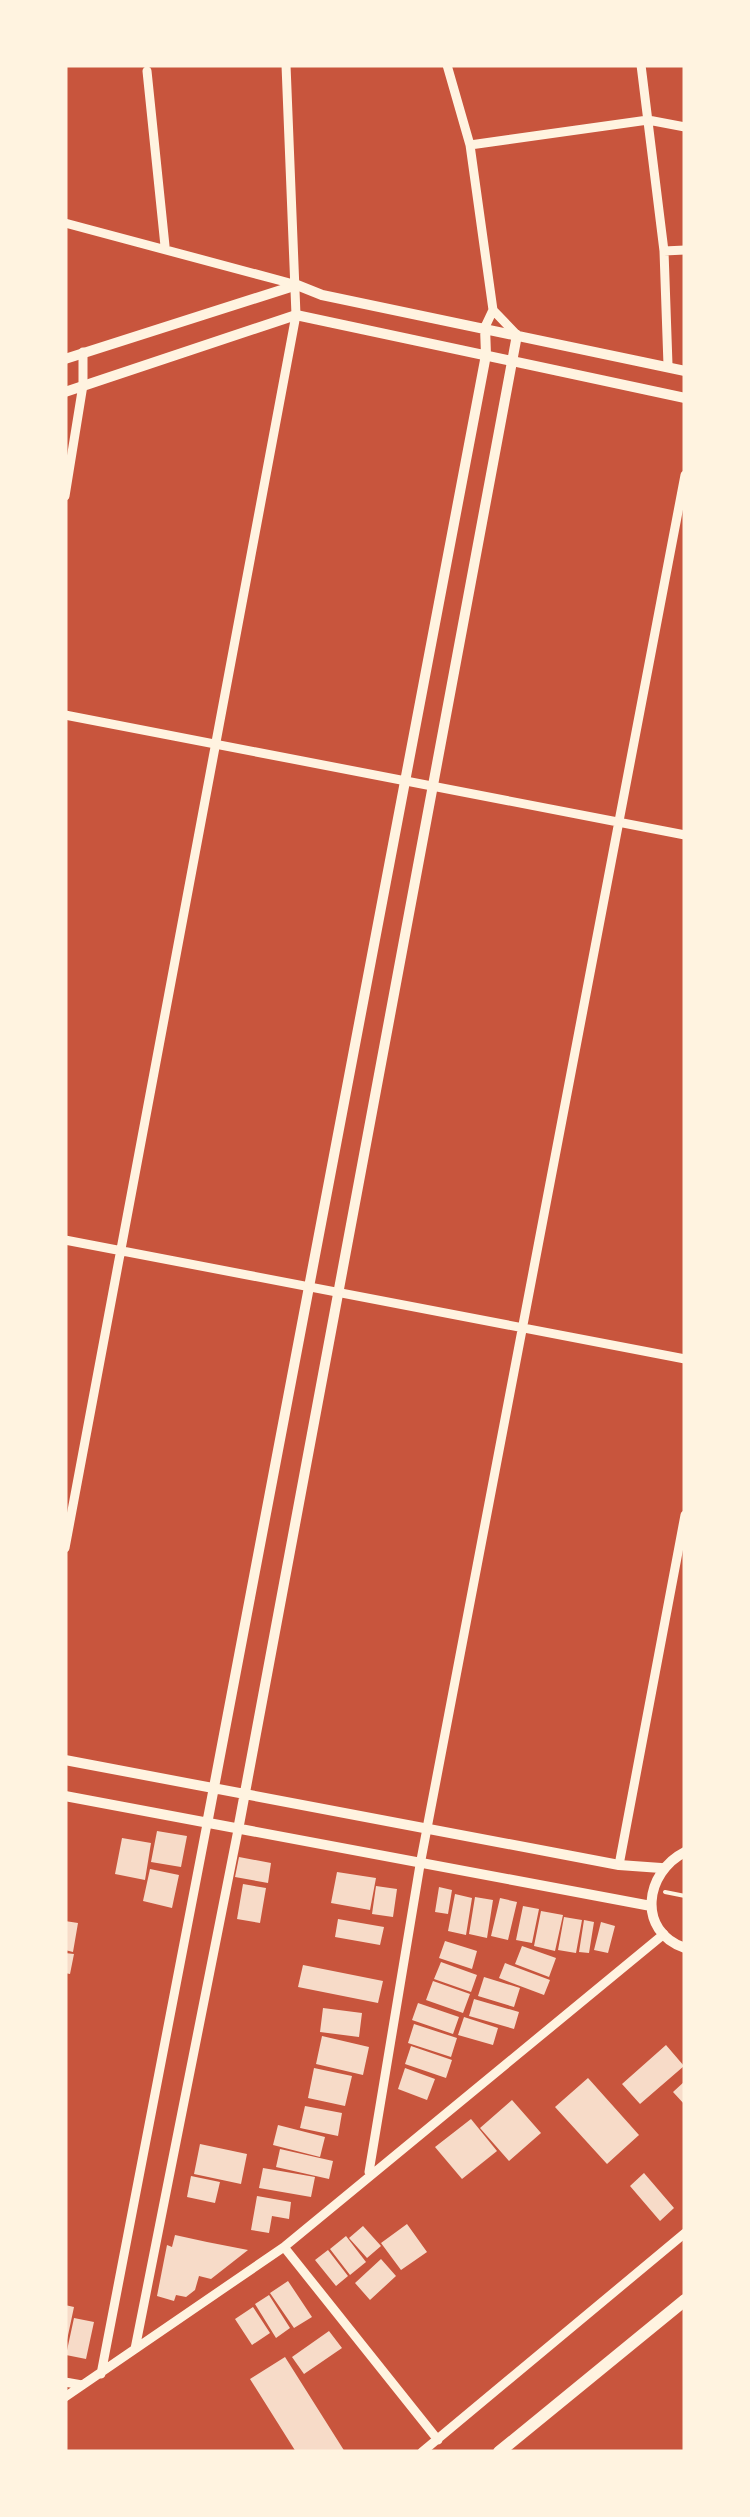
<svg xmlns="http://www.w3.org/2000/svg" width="750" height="2517" font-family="Roboto,sans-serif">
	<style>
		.building { fill: #f7dbc8 }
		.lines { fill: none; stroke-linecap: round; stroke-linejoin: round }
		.path { stroke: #fff3e0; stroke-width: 4 }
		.minor { stroke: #fff3e0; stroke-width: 9 }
		.tertiary { stroke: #fff3e0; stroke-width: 10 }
		.primary { stroke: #fff3e0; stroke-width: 12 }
	</style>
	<rect width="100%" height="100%" fill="#c8553d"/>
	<path class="building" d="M 157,1831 L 187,1836 L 181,1867 L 151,1862 Z
		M 122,1838 L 151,1843 L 145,1880 L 115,1874 Z
		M 239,1857 L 271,1863 L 268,1883 L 235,1877 Z
		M 150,1869 L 179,1875 L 172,1908 L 143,1901 Z
		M 337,1872 L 376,1878 L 370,1910 L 331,1903 Z
		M 243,1884 L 266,1888 L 260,1923 L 237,1919 Z
		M 376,1886 L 397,1889 L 393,1917 L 372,1914 Z
		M 439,1887 L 452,1890 L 448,1914 L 435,1912 Z
		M 455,1894 L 472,1898 L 466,1935 L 448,1931 Z
		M 475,1897 L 493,1900 L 487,1938 L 469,1934 Z
		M 500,1898 L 517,1902 L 508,1940 L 491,1936 Z
		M 523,1906 L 539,1909 L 532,1943 L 516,1940 Z
		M 541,1911 L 563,1915 L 555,1951 L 534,1946 Z
		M 564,1917 L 582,1920 L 576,1953 L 558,1950 Z
		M 338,1919 L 384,1927 L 380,1945 L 335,1937 Z
		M 584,1920 L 594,1922 L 589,1953 L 579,1952 Z
		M 65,1921 L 78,1923 L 73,1952 L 65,1950 Z
		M 601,1922 L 615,1926 L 608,1953 L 594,1950 Z
		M 445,1941 L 477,1951 L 472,1969 L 439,1958 Z
		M 522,1946 L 556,1958 L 549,1977 L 515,1964 Z
		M 65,1953 L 74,1954 L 70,1974 L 65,1973 Z
		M 441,1962 L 477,1975 L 471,1992 L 434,1979 Z
		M 505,1963 L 550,1980 L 544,1995 L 499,1978 Z
		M 303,1965 L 383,1981 L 378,2003 L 298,1987 Z
		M 484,1977 L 520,1988 L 514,2007 L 478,1996 Z
		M 433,1981 L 470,1994 L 463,2013 L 426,2000 Z
		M 474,1999 L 519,2012 L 514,2029 L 469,2016 Z
		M 418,2003 L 459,2017 L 453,2034 L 412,2020 Z
		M 323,2008 L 362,2013 L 359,2037 L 320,2032 Z
		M 464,2017 L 498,2028 L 493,2045 L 458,2035 Z
		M 414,2024 L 457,2038 L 451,2057 L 408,2043 Z
		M 322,2036 L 369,2047 L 363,2075 L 316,2064 Z
		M 666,2045 L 684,2066 L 640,2104 L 622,2084 Z
		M 411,2046 L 452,2060 L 446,2078 L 405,2064 Z
		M 314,2068 L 352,2076 L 345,2106 L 308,2098 Z
		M 405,2068 L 435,2079 L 427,2100 L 398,2089 Z
		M 588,2078 L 639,2135 L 607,2164 L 555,2107 Z
		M 685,2081 L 685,2105 L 673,2092 Z
		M 512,2100 L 541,2133 L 509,2161 L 480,2128 Z
		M 305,2106 L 342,2113 L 338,2136 L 300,2128 Z
		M 471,2119 L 497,2151 L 462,2179 L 435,2147 Z
		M 278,2125 L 325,2137 L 320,2157 L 273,2145 Z
		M 200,2144 L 247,2154 L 241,2184 L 194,2174 Z
		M 280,2149 L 333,2161 L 329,2179 L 276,2167 Z
		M 263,2168 L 315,2177 L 311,2197 L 259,2188 Z
		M 644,2173 L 674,2208 L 660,2221 L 630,2186 Z
		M 191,2176 L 220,2182 L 215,2203 L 187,2197 Z
		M 257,2196 L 291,2202 L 289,2219 L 272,2216 L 269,2233 L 251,2230 Z
		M 407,2224 L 427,2252 L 401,2270 L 381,2243 Z
		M 363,2226 L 381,2246 L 367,2258 L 349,2238 Z
		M 175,2235 L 207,2242 L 248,2250 L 211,2279 L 199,2276 L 195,2290 L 186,2297 L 176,2295 L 174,2301 L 157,2296 L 167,2245 L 172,2247 Z
		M 346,2236 L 366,2262 L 350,2275 L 330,2249 Z
		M 328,2250 L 348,2276 L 336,2286 L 315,2260 Z
		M 381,2259 L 396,2276 L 370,2300 L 355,2283 Z
		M 288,2281 L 312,2317 L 294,2328 L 270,2293 Z
		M 269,2295 L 290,2328 L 276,2338 L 255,2304 Z
		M 65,2305 L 74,2307 L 67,2340 L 65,2339 Z
		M 253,2307 L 270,2333 L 252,2345 L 235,2319 Z
		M 74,2318 L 94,2322 L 86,2359 L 66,2355 Z
		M 329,2331 L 342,2348 L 304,2374 L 292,2357 Z
		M 285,2357 L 345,2452 L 296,2452 L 250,2379 Z"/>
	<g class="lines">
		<path class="path" d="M 665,1892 L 685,1896"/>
		<path class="minor" d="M 447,65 L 470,145 L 493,310 L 485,327
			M 641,65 L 664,251 L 668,365
			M 147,71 L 165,246
			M 470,145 L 648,120 L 685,127
			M 65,223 L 297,285
			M 664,251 L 685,250
			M 493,310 L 517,335
			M 65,496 L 83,385 L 83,352
			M 65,715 L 685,835
			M 65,1240 L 685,1359
			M 65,1548 L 296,315 L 286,65
			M 619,1865 L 685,1515
			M 369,2172 L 420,1865 L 685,475
			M 284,2247 L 438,2440
			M 135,2349 L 238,1830
			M 101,2374 L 207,1824
			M 65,2382 L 82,2385
			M 65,2397 L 284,2247 L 664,1934
			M 422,2452 L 685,2233"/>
		<path class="tertiary" d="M 65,359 L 297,285 L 322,295 L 685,371
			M 65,392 L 296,315 L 685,398
			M 65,1760 L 619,1865 L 661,1868
			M 65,1796 L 651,1906
			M 207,1824 L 486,355 L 485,327
			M 238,1830 L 517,335
			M 685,1852 C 645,1872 636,1931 685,1948"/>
		<path class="primary" d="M 499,2452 L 685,2300"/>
	</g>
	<rect width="750" height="2517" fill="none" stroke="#fff3e0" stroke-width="135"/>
</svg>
